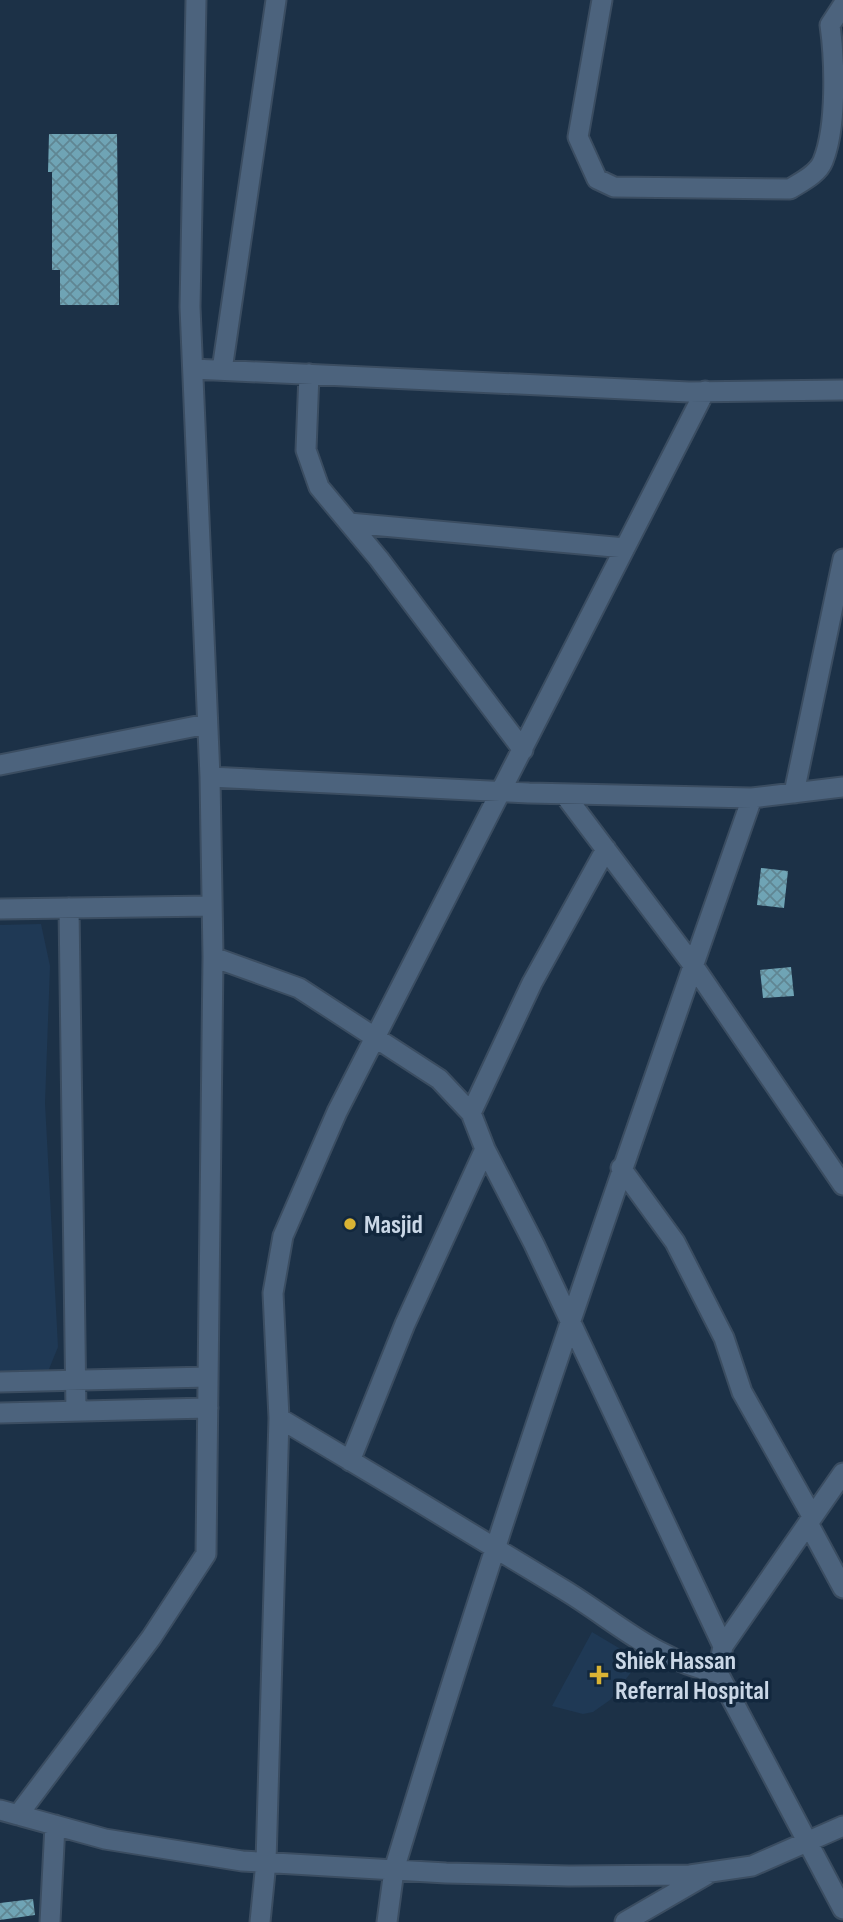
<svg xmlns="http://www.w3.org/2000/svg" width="843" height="1922" font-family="'Sofia Sans Condensed',sans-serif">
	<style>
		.built { fill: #1f3955 }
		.building { fill: url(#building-cross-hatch) }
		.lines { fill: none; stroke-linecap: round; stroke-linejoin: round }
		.minor-casing { stroke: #3b4d61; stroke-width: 23 }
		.minor { stroke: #4c637d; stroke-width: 19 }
		.poi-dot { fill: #d9b334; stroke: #12273d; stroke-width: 2.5 }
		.labels { text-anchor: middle; stroke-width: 7; stroke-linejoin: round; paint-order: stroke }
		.poi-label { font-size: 26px; font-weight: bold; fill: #cad7e6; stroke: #12273d; text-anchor: start }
	</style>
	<defs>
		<pattern id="building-cross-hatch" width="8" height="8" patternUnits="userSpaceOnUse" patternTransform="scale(1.75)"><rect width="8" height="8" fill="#6fa4b5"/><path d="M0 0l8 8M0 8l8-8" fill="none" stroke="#608693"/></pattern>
	</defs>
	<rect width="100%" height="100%" fill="#1c3147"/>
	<path class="built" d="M 41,924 L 50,966 L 45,1103 L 58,1347 L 47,1374 L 0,1393 L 0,925 Z
		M 592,1632 L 629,1654 L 633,1659 L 632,1671 L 610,1700 L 593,1712 L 583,1714 L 552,1706 Z"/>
	<path class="building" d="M 49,134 L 117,134 L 119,305 L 60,305 L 60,270 L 52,270 L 52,172 L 48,172 Z
		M 761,868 L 788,871 L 784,908 L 757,905 Z
		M 791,967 L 794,996 L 763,998 L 760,970 Z
		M 33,1899 L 35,1915 L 0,1920 L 0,1903 Z"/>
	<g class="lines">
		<defs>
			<path id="minor" d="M 602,0 L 578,137 L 597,179 L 614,187 L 790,189 C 801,182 818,174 823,161 C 837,126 835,61 830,25 L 843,5
				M 193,369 L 689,392 L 843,390
				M 222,370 L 276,0
				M 309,374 L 306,450 L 319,487 L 379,559 L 523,750
				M 349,523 L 625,548
				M 0,765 L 207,724
				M 210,777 L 529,793 L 752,798 L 843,787
				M 794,793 L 843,559
				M 564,794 L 693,965 L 843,1185
				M 69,908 L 76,1411
				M 0,909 L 212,906
				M 213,957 L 299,988 L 439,1079 L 471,1113 L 485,1149 L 534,1244 L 723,1646
				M 471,1113 L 532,983 L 606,849
				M 621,1168 L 675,1242 L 724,1338 L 742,1392 L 812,1516
				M 0,1382 L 208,1377
				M 0,1413 L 208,1408
				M 279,1418 C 373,1474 468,1531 561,1588 C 616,1621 654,1660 718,1673
				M 350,1461 L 405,1324 L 485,1149
				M 843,1473 L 723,1646 L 718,1673 L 843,1909
				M 808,1523 L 843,1588
				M 0,1810 L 105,1839 L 242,1861 L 446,1873 L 569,1876 L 690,1875 L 752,1866 L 843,1826
				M 18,1815 L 151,1638 L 206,1554 L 213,957 L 210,777 L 190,307 L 196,0
				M 50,1922 L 55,1825
				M 260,1922 L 266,1862 L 279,1418 L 273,1293 L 283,1236 L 337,1112 L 705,391
				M 387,1922 L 394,1870 C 503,1509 627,1154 752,798
				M 625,1922 L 706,1875"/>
		</defs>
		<use href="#minor" class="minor-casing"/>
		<use href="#minor" class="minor"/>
	</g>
	<g class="poi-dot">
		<circle cx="350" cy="1224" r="7"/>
		<path d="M595.5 1664.5h7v7h7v7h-7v7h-7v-7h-7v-7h7z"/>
	</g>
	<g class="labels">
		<g class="poi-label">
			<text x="364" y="1233">Masjid</text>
			<text x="615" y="1669">Shiek Hassan<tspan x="615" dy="30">Referral Hospital</tspan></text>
		</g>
	</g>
</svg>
